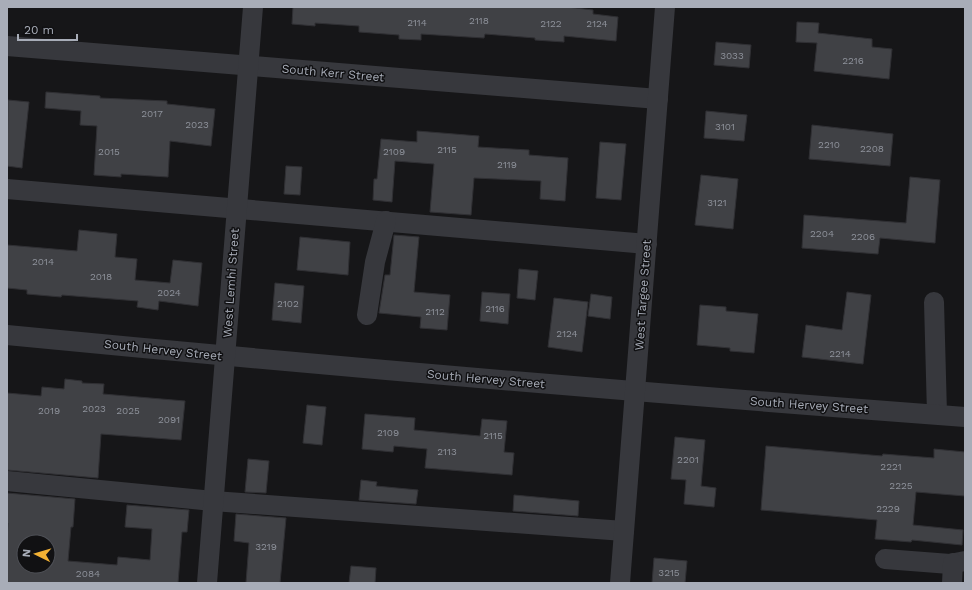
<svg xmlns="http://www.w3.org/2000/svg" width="972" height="590" font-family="'Work Sans',sans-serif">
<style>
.building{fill:#404145;stroke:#303034;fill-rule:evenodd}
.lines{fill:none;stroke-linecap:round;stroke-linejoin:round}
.minor{stroke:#37383d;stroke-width:20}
.labels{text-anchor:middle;stroke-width:3;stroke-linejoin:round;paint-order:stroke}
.number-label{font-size:10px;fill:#8e929b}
.street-label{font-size:12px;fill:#a8adb8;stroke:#111113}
</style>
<rect width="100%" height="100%" fill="#161618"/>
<g class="building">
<path d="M293,7H567L593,10V14L618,17L616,41L564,36V42L535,40V38L485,34L484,38L421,34V40L399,39V35L359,32V26L315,23V26L292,24Z"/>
<path d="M797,22L819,23L818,33L872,39V47L892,49L889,79L814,71L817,43L796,42Z"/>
<path d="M716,42L751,45L749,68L714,65Z"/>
<path d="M46,92L100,96V98L167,101V104L215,109L211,146L170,141L168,177L121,174V177L94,175L97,126L80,125L81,111L45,108Z"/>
<path d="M8,100L29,102L22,168L7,166Z"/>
<path d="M706,111L747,115L744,141L704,138Z"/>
<path d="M812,125L893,134L890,166L809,159Z"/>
<path d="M417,131L479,136L478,147L529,150V155L568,158L565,201L540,199L541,181L474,178L471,215L430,212L434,164L395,161L392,202L373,200L374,179H377L381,139L417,142Z"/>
<path d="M600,142L626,144L621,200L596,198Z"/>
<path d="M286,166L302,167L300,195L284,194Z"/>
<path d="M701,175L738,179L733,229L695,225Z"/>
<path d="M910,177L940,180L935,243L880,238L878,254L802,248L804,215L906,223Z"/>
<path d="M79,230L117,234L115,257L137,259L135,280L170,283L173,260L202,263L198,306L159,301L158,310L137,307L138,301L62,295L61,297L27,294V290L7,288V245L77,251Z"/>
<path d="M394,235L419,237L414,292L450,295L447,330L420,328L421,317L379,313L385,275H390Z"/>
<path d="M300,237L350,242L348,275L297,270Z"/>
<path d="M519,269L538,271L535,300L517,298Z"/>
<path d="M275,283L304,286L301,323L272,320Z"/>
<path d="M482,292L510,294L508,324L480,321Z"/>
<path d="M847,292L871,295L863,364L802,357L806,325L842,330Z"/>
<path d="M591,294L612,297L610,319L588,316Z"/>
<path d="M554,298L588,302L582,352L548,347Z"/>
<path d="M700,305L726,307V311L758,314L754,353L730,351V348L697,345Z"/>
<path d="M65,379L82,381V383L104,384L103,394L185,401L181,440L101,434L98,478L7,470V393L41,396L42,387L64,389Z"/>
<path d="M307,405L326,407L322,445L303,443Z"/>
<path d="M365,414L415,418L414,430L480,436L482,419L507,421L504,452L514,453L512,475L425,468L427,449L394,446L393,452L362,449Z"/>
<path d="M675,437L705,440L701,486L716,488L714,507L684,504L686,480L671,479Z"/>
<path d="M766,446L882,456L883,454L934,458V449L965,452V496L916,492L913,525L963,530L962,545L912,540L911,542L875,539L877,520L761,510Z"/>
<path d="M248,459L269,461L266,493L245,492Z"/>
<path d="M361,480L377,482L376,486L418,490L416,504L359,500Z"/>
<path d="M7,493L75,499L73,527H71L68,561L117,565L118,557L150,560L152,529L125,527L127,505L189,510L187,532H182L178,583H7V539L8,523L7,522ZM24,542H48V566H24Z"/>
<path d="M514,495L579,501L578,516L513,511Z"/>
<path d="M236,514L286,518L280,583H246L249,543L234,541Z"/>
<path d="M654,558L687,561L685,583H652Z"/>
<path d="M351,566L376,568L375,583H349Z"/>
</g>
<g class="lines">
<g class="minor">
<path d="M7,46L658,99"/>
<path d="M7,189L647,244"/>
<path d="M934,302L937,414"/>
<path d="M367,315L375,262L386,221"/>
<path d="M7,335C326,366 645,393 965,417"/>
<path d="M7,481L213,501L624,531"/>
<path d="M885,559L950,564L965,561"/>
<path d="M207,583L253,7"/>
<path d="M620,583L665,7"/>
<path d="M952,583L953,563"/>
</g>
</g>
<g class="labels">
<g class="number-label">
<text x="479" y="24">2118</text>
<text x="417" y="26">2114</text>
<text x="551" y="27">2122</text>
<text x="597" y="27">2124</text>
<text x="732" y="59">3033</text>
<text x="853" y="64">2216</text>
<text x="152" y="117">2017</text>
<text x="197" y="128">2023</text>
<text x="725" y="130">3101</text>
<text x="829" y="148">2210</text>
<text x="872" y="152">2208</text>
<text x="447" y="153">2115</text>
<text x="109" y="155">2015</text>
<text x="394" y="155">2109</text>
<text x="507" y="168">2119</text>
<text x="717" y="206">3121</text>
<text x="822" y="237">2204</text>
<text x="863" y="240">2206</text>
<text x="43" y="265">2014</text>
<text x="101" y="280">2018</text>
<text x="169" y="296">2024</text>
<text x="288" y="307">2102</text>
<text x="495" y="312">2116</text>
<text x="435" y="315">2112</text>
<text x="567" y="337">2124</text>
<text x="840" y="357">2214</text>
<text x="94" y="412">2023</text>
<text x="49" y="414">2019</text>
<text x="128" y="414">2025</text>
<text x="169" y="423">2091</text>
<text x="388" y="436">2109</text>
<text x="493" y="439">2115</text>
<text x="447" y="455">2113</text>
<text x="688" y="463">2201</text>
<text x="891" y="470">2221</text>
<text x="901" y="489">2225</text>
<text x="888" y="512">2229</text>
<text x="266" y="550">3219</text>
<text x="669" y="576">3215</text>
<text x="88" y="577">2084</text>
</g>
<g class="street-label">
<text transform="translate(333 73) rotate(5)" y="4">South Kerr Street</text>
<text transform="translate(231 283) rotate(-86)" y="4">West Lemhi Street</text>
<text transform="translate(643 295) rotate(-86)" y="4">West Targee Street</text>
<text transform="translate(163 350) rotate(6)" y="4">South Hervey Street</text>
<text transform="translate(486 379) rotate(5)" y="4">South Hervey Street</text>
<text transform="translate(809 405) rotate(4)" y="4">South Hervey Street</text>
</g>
</g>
<rect width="972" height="590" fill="none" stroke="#a8adb8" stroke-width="16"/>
<g transform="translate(36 554) rotate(275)"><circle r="19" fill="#111113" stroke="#4d4f55"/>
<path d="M0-3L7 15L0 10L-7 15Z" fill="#f2b134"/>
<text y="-6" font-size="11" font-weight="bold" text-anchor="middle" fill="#a8adb8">N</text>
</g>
<path d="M18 34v6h59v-6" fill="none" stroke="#a8adb8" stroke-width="2"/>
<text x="24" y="34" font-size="12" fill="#a8adb8" stroke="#111113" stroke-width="3" paint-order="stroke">20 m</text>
</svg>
